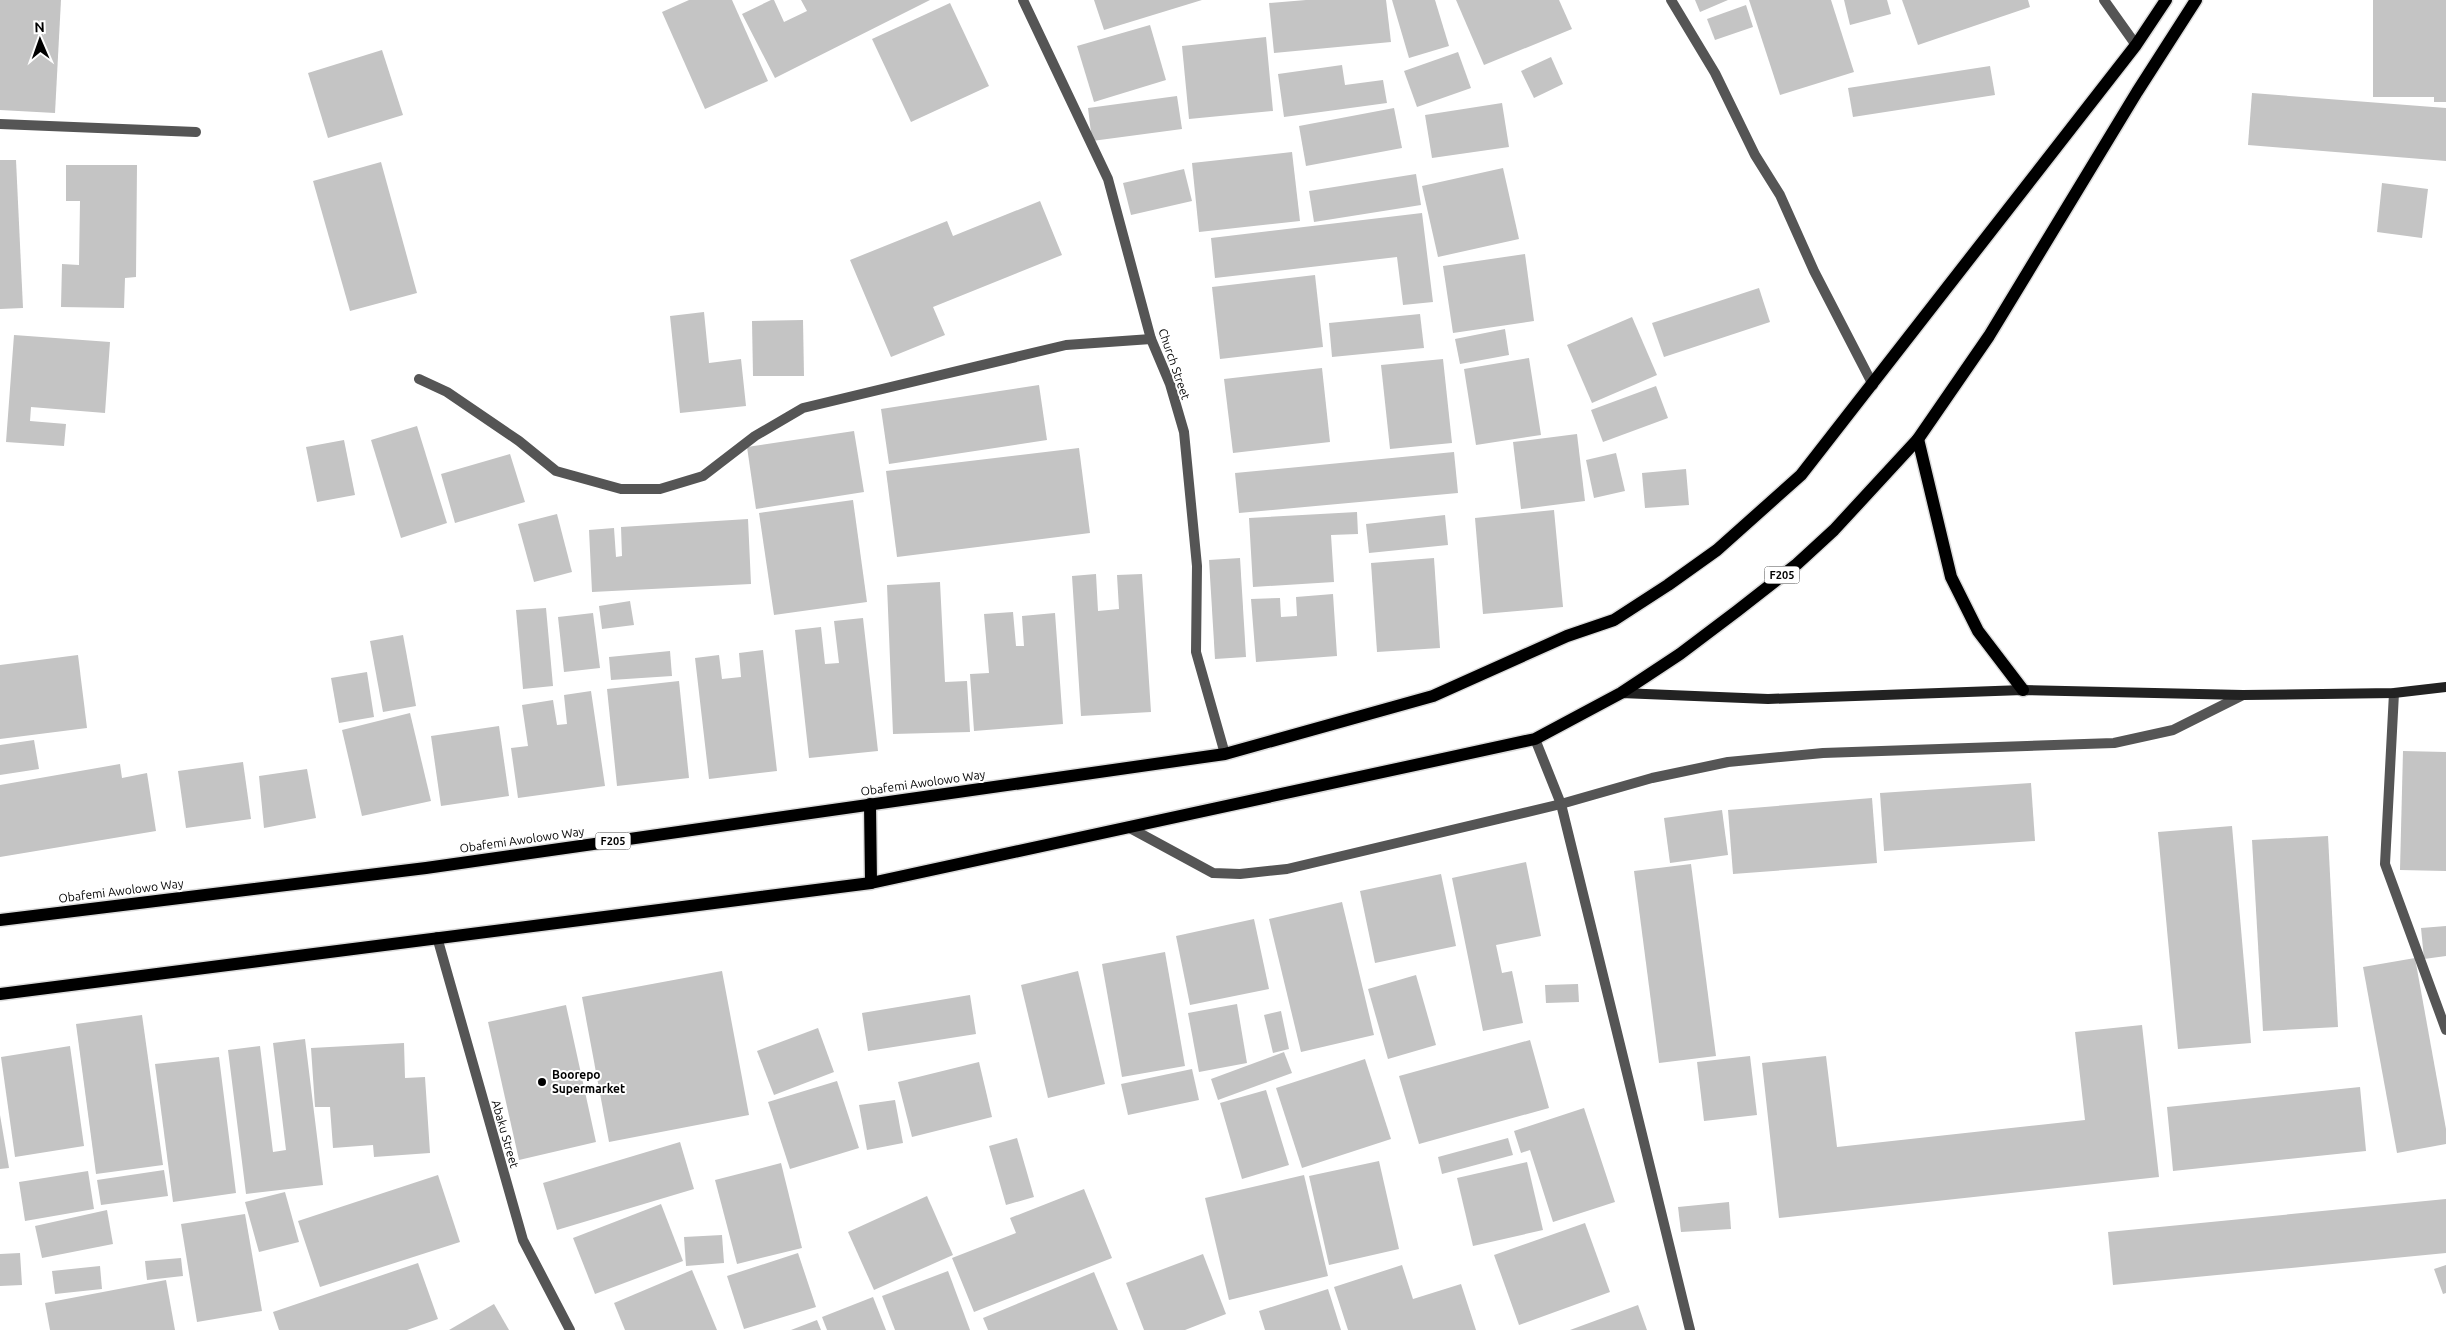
<svg xmlns="http://www.w3.org/2000/svg" width="2446" height="1330" font-family="Ubuntu,sans-serif">
<style>
.building{fill:#c4c4c4}
.lines{fill:none;stroke-linecap:round;stroke-linejoin:round}
.primary-casing{stroke:#dbdbdb;stroke-width:15}
.street{stroke:#555;stroke-width:10}
.secondary{stroke:#222;stroke-width:10}
.primary{stroke:#000;stroke-width:12}
.poi-dot{fill:#000;stroke:#fff;stroke-width:2}
.labels{text-anchor:middle;stroke-width:4;stroke-linejoin:round;paint-order:stroke}
.shield{fill:#fff;stroke:#4c4c4c;stroke-width:1}
.shield-label{font-size:11px;font-weight:bold;fill:#000}
.street-label{font-size:12px;fill:#000;stroke:#fff}
.poi-label{font-size:12px;font-weight:bold;fill:#000;stroke:#fff;text-anchor:start}
</style>
<rect width="100%" height="100%" fill="#fff"/>
<g class="building">
<path d="M0,0H61L55,113L0,110Z"/>
<path d="M689,0H732L768,81L705,109L662,12Z"/>
<path d="M771,0H774L784,22L807,11L801,0H930L775,78L742,14Z"/>
<path d="M1094,0H1202L1104,30Z"/>
<path d="M1306,0H1386L1391,42L1274,53L1269,3Z"/>
<path d="M1392,0H1435L1449,46L1409,58Z"/>
<path d="M1456,0H1559L1572,29L1484,65Z"/>
<path d="M1695,0H1728L1700,12Z"/>
<path d="M1749,0H1831L1854,72L1780,95Z"/>
<path d="M1844,0H1887L1891,14L1850,25Z"/>
<path d="M1902,0H2028L2030,7L1918,45Z"/>
<path d="M2373,0H2446V102H2434V97H2373Z"/>
<path d="M950,3L989,86L911,122L872,39Z"/>
<path d="M1746,5L1753,27L1715,40L1707,19Z"/>
<path d="M1150,25L1166,80L1094,102L1077,46Z"/>
<path d="M1266,37L1273,111L1189,119L1182,46Z"/>
<path d="M382,50L403,115L328,138L308,73Z"/>
<path d="M1458,52L1471,88L1417,107L1404,71Z"/>
<path d="M1551,57L1563,84L1534,98L1521,71Z"/>
<path d="M1342,65L1345,85L1383,80L1387,103L1284,117L1278,74Z"/>
<path d="M1990,66L1995,95L1853,117L1848,88Z"/>
<path d="M2252,93L2446,108V161L2248,145Z"/>
<path d="M1177,96L1182,129L1092,141L1088,108Z"/>
<path d="M1502,103L1509,147L1432,158L1425,115Z"/>
<path d="M1394,108L1402,148L1306,166L1299,126Z"/>
<path d="M1292,152L1300,221L1199,232L1192,163Z"/>
<path d="M0,160H16L23,308L0,309Z"/>
<path d="M381,162L417,293L350,311L313,181Z"/>
<path d="M66,165H137L136,277L125,278L124,308L61,307L62,264L79,265L80,201H66Z"/>
<path d="M1503,168L1519,239L1438,257L1422,186Z"/>
<path d="M1184,169L1192,201L1131,215L1123,183Z"/>
<path d="M1416,174L1421,205L1314,222L1309,191Z"/>
<path d="M2382,183L2428,189L2422,238L2377,232Z"/>
<path d="M1040,201L1062,255L933,307L945,335L891,357L850,260L947,221L953,236Z"/>
<path d="M1422,213L1433,302L1403,305L1397,257L1215,278L1211,238Z"/>
<path d="M1525,254L1534,321L1453,333L1443,266Z"/>
<path d="M1315,275L1323,347L1220,359L1212,287Z"/>
<path d="M1759,288L1770,322L1664,357L1652,323Z"/>
<path d="M704,312L709,363L741,359L746,406L680,413L670,316Z"/>
<path d="M1420,314L1424,348L1332,357L1329,323Z"/>
<path d="M1632,317L1657,375L1592,403L1567,345Z"/>
<path d="M803,320L804,376H753L752,321Z"/>
<path d="M1505,329L1509,355L1460,364L1455,339Z"/>
<path d="M14,335L110,342L105,413L31,407L30,421L66,424L64,446L6,442Z"/>
<path d="M1529,358L1541,435L1476,445L1464,369Z"/>
<path d="M1443,359L1452,443L1390,449L1381,365Z"/>
<path d="M1322,368L1330,442L1233,453L1224,379Z"/>
<path d="M1039,385L1047,440L889,464L881,409Z"/>
<path d="M1656,386L1668,418L1603,442L1591,410Z"/>
<path d="M417,426L447,523L401,538L371,440Z"/>
<path d="M854,431L864,492L756,509L747,447Z"/>
<path d="M1577,434L1585,501L1521,509L1513,442Z"/>
<path d="M344,440L355,495L317,502L306,447Z"/>
<path d="M1079,448L1090,533L897,557L886,471Z"/>
<path d="M1454,452L1458,493L1239,513L1235,473Z"/>
<path d="M1616,453L1625,491L1594,498L1586,460Z"/>
<path d="M510,454L525,502L455,523L441,474Z"/>
<path d="M1686,469L1689,505L1645,508L1642,473Z"/>
<path d="M853,500L867,602L774,615L759,513Z"/>
<path d="M1554,510L1563,607L1483,614L1475,518Z"/>
<path d="M1357,512L1358,534L1331,535L1334,582L1253,587L1249,518Z"/>
<path d="M557,514L572,572L534,582L518,524Z"/>
<path d="M1445,515L1448,545L1369,553L1366,524Z"/>
<path d="M748,519L751,584L592,592L589,530L614,528L616,557L622,556L621,527Z"/>
<path d="M1240,558L1246,657L1215,659L1209,560Z"/>
<path d="M1434,558L1440,648L1377,652L1371,563Z"/>
<path d="M1096,574L1098,611L1119,609L1117,575L1142,574L1151,712L1081,716L1072,576Z"/>
<path d="M940,582L945,682L967,681L970,732L893,734L887,585Z"/>
<path d="M1333,594L1337,656L1256,662L1251,599L1280,598L1281,617L1297,616L1296,597Z"/>
<path d="M630,601L634,625L602,629L599,606Z"/>
<path d="M546,608L553,686L523,689L516,610Z"/>
<path d="M1013,612L1016,646H1024L1022,616L1055,613L1063,724L974,731L970,674L989,673L984,614Z"/>
<path d="M593,613L600,668L564,672L558,617Z"/>
<path d="M863,618L878,751L809,758L795,630L821,627L825,664L839,663L834,621Z"/>
<path d="M403,635L416,706L383,712L370,641Z"/>
<path d="M763,650L777,771L709,779L695,658L719,655L722,679L741,677L739,653Z"/>
<path d="M670,651L672,676L611,680L609,657Z"/>
<path d="M78,655L87,728L0,739V665Z"/>
<path d="M367,672L374,717L339,723L331,678Z"/>
<path d="M679,681L689,778L617,786L607,689Z"/>
<path d="M591,691L605,786L518,798L511,748L528,746L522,705L553,700L557,725L567,724L564,695Z"/>
<path d="M410,713L431,801L362,816L342,730Z"/>
<path d="M499,726L509,796L441,806L431,736Z"/>
<path d="M34,740L39,769L0,775V745Z"/>
<path d="M2403,751L2446,752V871L2400,870Z"/>
<path d="M243,762L251,819L186,828L178,771Z"/>
<path d="M120,764L122,778L147,773L156,831L0,857V785Z"/>
<path d="M307,769L316,818L264,828L259,776Z"/>
<path d="M2031,783L2035,841L1884,851L1880,793Z"/>
<path d="M1872,798L1877,863L1733,874L1728,810Z"/>
<path d="M1722,810L1728,855L1670,863L1664,818Z"/>
<path d="M2232,826L2251,1043L2178,1049L2158,832Z"/>
<path d="M2328,836L2338,1027L2263,1031L2252,840Z"/>
<path d="M1526,862L1541,936L1496,945L1502,973L1512,971L1523,1023L1483,1031L1452,878Z"/>
<path d="M1691,864L1716,1056L1659,1063L1634,871Z"/>
<path d="M1441,874L1456,946L1375,963L1360,891Z"/>
<path d="M1342,902L1374,1035L1301,1052L1269,919Z"/>
<path d="M1254,919L1269,989L1190,1005L1176,936Z"/>
<path d="M2446,926V956L2424,959L2421,928Z"/>
<path d="M1165,952L1185,1066L1122,1077L1102,964Z"/>
<path d="M2415,958L2446,1129V1144L2397,1153L2363,967Z"/>
<path d="M722,971L749,1115L609,1142L582,997Z"/>
<path d="M1078,971L1105,1084L1048,1098L1021,985Z"/>
<path d="M1416,975L1436,1045L1388,1059L1368,989Z"/>
<path d="M1578,984L1579,1002L1546,1003L1545,985Z"/>
<path d="M970,995L976,1034L868,1051L862,1013Z"/>
<path d="M1237,1004L1247,1063L1199,1072L1188,1013Z"/>
<path d="M566,1005L596,1142L519,1160L488,1022Z"/>
<path d="M1281,1011L1289,1049L1273,1053L1264,1015Z"/>
<path d="M142,1015L163,1165L96,1174L76,1024Z"/>
<path d="M2142,1025L2159,1177L1779,1218L1762,1063L1826,1056L1837,1147L2085,1120L2075,1032Z"/>
<path d="M818,1028L834,1072L774,1095L757,1051Z"/>
<path d="M305,1039L323,1185L246,1194L228,1050L260,1046L273,1152L286,1150L273,1043Z"/>
<path d="M1530,1040L1549,1108L1419,1144L1399,1076Z"/>
<path d="M404,1043L405,1078L425,1077L430,1153L374,1157L373,1145L333,1148L330,1107H315L311,1048Z"/>
<path d="M70,1046L84,1146L15,1157L1,1057Z"/>
<path d="M1284,1052L1292,1073L1218,1100L1211,1079Z"/>
<path d="M1750,1056L1757,1115L1704,1121L1697,1062Z"/>
<path d="M219,1057L236,1193L173,1202L155,1064Z"/>
<path d="M1365,1059L1391,1139L1302,1168L1276,1088Z"/>
<path d="M979,1062L992,1117L912,1137L898,1082Z"/>
<path d="M1192,1069L1199,1100L1128,1115L1121,1084Z"/>
<path d="M837,1081L859,1148L790,1169L768,1102Z"/>
<path d="M2360,1087L2366,1151L2173,1171L2167,1107Z"/>
<path d="M1266,1090L1289,1165L1242,1179L1220,1103Z"/>
<path d="M895,1100L903,1143L867,1150L859,1105Z"/>
<path d="M1584,1108L1615,1202L1553,1222L1530,1150L1521,1153L1514,1131Z"/>
<path d="M0,1115L9,1168L0,1169Z"/>
<path d="M1017,1138L1034,1197L1006,1205L989,1146Z"/>
<path d="M1508,1138L1513,1155L1442,1174L1438,1157Z"/>
<path d="M680,1142L694,1189L557,1230L543,1183Z"/>
<path d="M1379,1161L1399,1249L1329,1265L1309,1176Z"/>
<path d="M1527,1162L1543,1230L1473,1246L1457,1178Z"/>
<path d="M781,1163L802,1248L737,1264L715,1180Z"/>
<path d="M164,1170L168,1196L101,1205L97,1180Z"/>
<path d="M88,1171L94,1209L25,1221L19,1182Z"/>
<path d="M438,1175L460,1242L320,1287L298,1221Z"/>
<path d="M1304,1175L1328,1276L1229,1300L1205,1198Z"/>
<path d="M1084,1189L1112,1258L974,1312L952,1258L1016,1233L1010,1218Z"/>
<path d="M285,1192L299,1242L259,1252L245,1202Z"/>
<path d="M927,1196L953,1255L874,1290L848,1232Z"/>
<path d="M2446,1199V1253L2113,1285L2108,1232Z"/>
<path d="M1729,1202L1731,1229L1681,1232L1678,1207Z"/>
<path d="M661,1204L683,1261L595,1294L573,1238Z"/>
<path d="M107,1210L113,1244L42,1258L35,1226Z"/>
<path d="M245,1214L262,1311L197,1322L181,1224Z"/>
<path d="M1585,1223L1610,1292L1519,1325L1494,1255Z"/>
<path d="M722,1235L724,1263L686,1266L684,1237Z"/>
<path d="M20,1253L22,1285L0,1286V1254Z"/>
<path d="M798,1253L816,1307L744,1329L727,1276Z"/>
<path d="M1203,1254L1226,1314L1185,1330H1144L1126,1283Z"/>
<path d="M181,1258L183,1276L147,1280L145,1261Z"/>
<path d="M418,1263L438,1319L407,1330H279L273,1312Z"/>
<path d="M1402,1265L1413,1299L1461,1284L1476,1330H1348L1334,1287Z"/>
<path d="M2446,1265V1293L2443,1294L2434,1269Z"/>
<path d="M100,1266L102,1289L55,1294L52,1271Z"/>
<path d="M692,1270L717,1330H625L614,1303Z"/>
<path d="M948,1271L970,1330H895L882,1296Z"/>
<path d="M1094,1272L1118,1330H988L983,1318Z"/>
<path d="M166,1280L175,1330H50L45,1303Z"/>
<path d="M1328,1289L1341,1330H1265L1259,1311Z"/>
<path d="M873,1297L886,1330H827L822,1317Z"/>
<path d="M494,1304L509,1330H449Z"/>
<path d="M1638,1305L1647,1330H1570Z"/>
<path d="M817,1320L821,1330H791Z"/>
</g>
<g class="lines">
<g class="primary-casing">
<g id="primary">
<path d="M1918,439L1951,577L1978,631L2023,690"/>
<path d="M870,804L871,883"/>
<path d="M0,920L426,868L1225,754L1433,696L1567,636L1614,620L1668,585L1717,550L1801,475L2136,45L2166,0"/>
<path d="M0,994L871,883L1535,739L1621,693L1680,654L1737,611L1797,564L1834,530L1918,439L1989,336L2137,92L2196,0"/>
</g>
</g>
<g class="street">
<path d="M1023,0L1108,179L1151,339L1170,384L1184,432L1197,566L1196,652L1225,754"/>
<path d="M1671,0L1715,73L1755,155L1780,195L1814,271L1873,385"/>
<path d="M2104,0L2136,45"/>
<path d="M0,124L196,132"/>
<path d="M419,379L447,392L519,441L556,471L621,489H660L703,476L755,436L803,408L1066,345L1151,339"/>
<path d="M2394,693L2385,864L2446,1030"/>
<path d="M1535,739L1561,804L1690,1330"/>
<path d="M1130,828L1213,873L1240,874L1287,869L1561,804L1652,778L1728,762L1823,753L2114,743L2173,730L2243,695"/>
<path d="M437,937L523,1240L570,1330"/>
</g>
<path class="secondary" d="M1621,693L1768,699L2023,690L2243,695L2394,693L2446,687"/>
<use href="#primary" class="primary"/>
</g>
<circle class="poi-dot" cx="542" cy="1082" r="5"/>
<g class="labels">
<g class="shield">
<rect x="1764.5" y="566.5" width="35" height="17" rx="4"/>
<rect x="595.5" y="832.5" width="35" height="17" rx="4"/>
</g>
<g class="shield-label">
<text x="1782" y="579">F205</text>
<text x="613" y="845">F205</text>
</g>
<g class="street-label">
<text transform="translate(1174 364) rotate(71)" y="4">Church Street</text>
<text transform="translate(923 783) rotate(-8)" y="4">Obafemi Awolowo Way</text>
<text transform="translate(522 840) rotate(-8)" y="4">Obafemi Awolowo Way</text>
<text transform="translate(121 891) rotate(-7)" y="4">Obafemi Awolowo Way</text>
<text transform="translate(505 1134) rotate(74)" y="4">Abaku Street</text>
</g>
<g class="poi-label">
<text x="552" y="1079">Boorepo<tspan x="552" dy="14">Supermarket</tspan></text>
</g>
</g>
<g transform="translate(40 40) rotate(358)" stroke="#ffffff" stroke-width="4" paint-order="stroke">
<path d="M0-4L9 19L0 12L-9 19Z" fill="#000000"/>
<text y="-8" font-size="14" font-weight="bold" text-anchor="middle" fill="#000000">N</text>
</g>
</svg>
